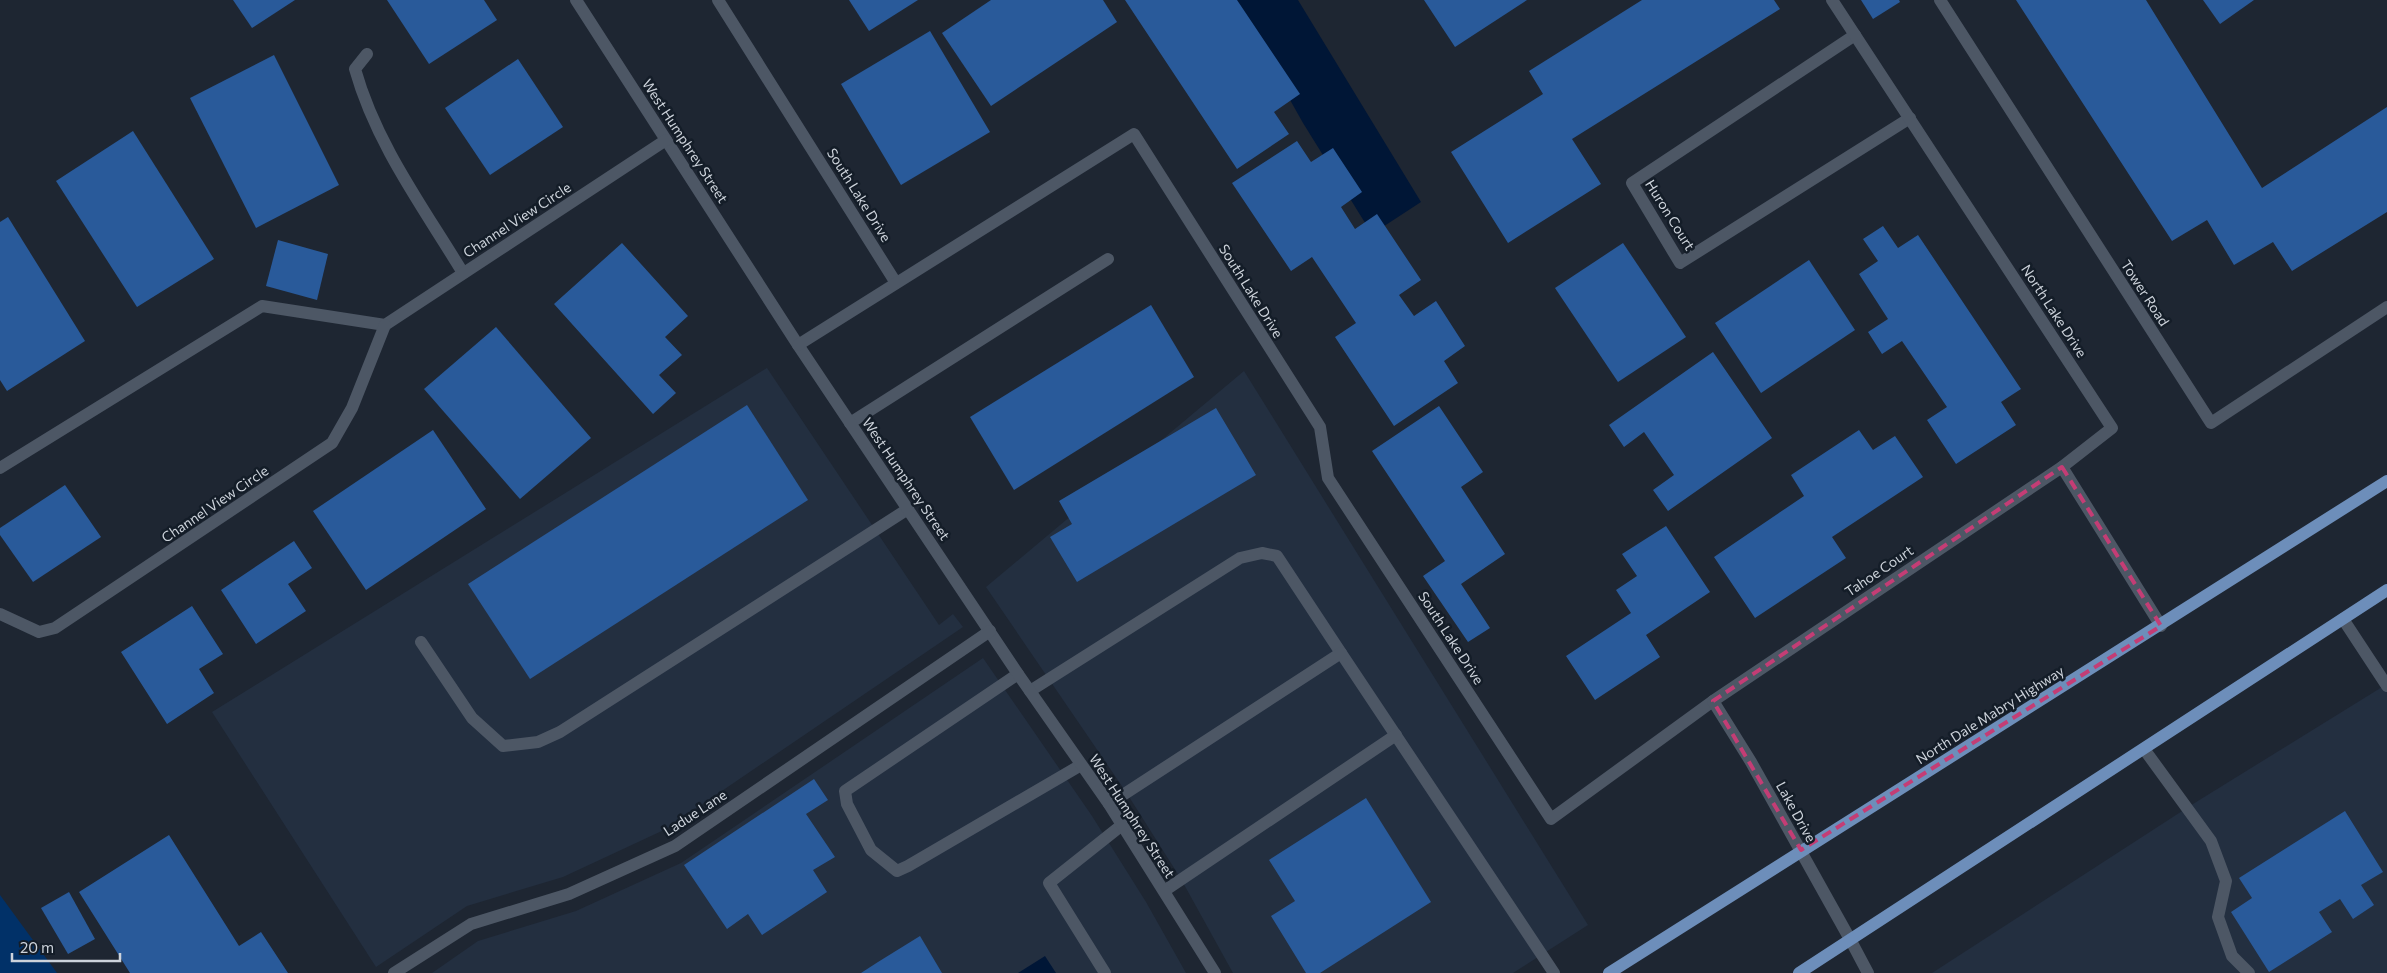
<svg xmlns="http://www.w3.org/2000/svg" width="2387" height="973" font-family="Commissioner,sans-serif">
<style>
.built{fill:#232f40}
.green{fill:#013168}
.water{fill:#001636}
.building{fill:#295a9a}
.lines{fill:none;stroke-linecap:round;stroke-linejoin:round}
.lane{stroke:#4d5765;stroke-width:12}
.street{stroke:#4d5765;stroke-width:12}
.primary{stroke:#6d8eba;stroke-width:12}
.marked{fill:none;stroke:#c43d75;stroke-width:4;stroke-dasharray:10 6;stroke-linejoin:round}
.labels{text-anchor:middle;stroke-width:5;stroke-linejoin:round;paint-order:stroke}
.street-label{font-size:14px;fill:#cdd3db;stroke:#141d28}
</style>
<rect width="100%" height="100%" fill="#1e2632"/>
<g class="built">
<path d="M767,368L939,625L953,614L963,627L666,829L563,877L467,906L376,967L212,712Z"/>
<path d="M1244,371L1588,925L1513,973H1233L1181,879L1126,792L986,587Z"/>
<path d="M983,658L1092,816L1146,902L1186,973H432L478,941L576,911L681,863Z"/>
<path d="M2387,684V973H1932L2193,804Z"/>
</g>
<path class="green" d="M0,895L57,973H0Z"/>
<g class="water">
<path d="M1234,0H1298L1421,202L1372,234L1303,123Z"/>
<path d="M1045,956L1056,973H1018Z"/>
</g>
<g class="building">
<path d="M233,0H295L252,28Z"/>
<path d="M387,0H484L497,20L429,64Z"/>
<path d="M849,0H918L869,31Z"/>
<path d="M991,0H1103L1117,22L991,106L942,33Z"/>
<path d="M1125,0H1237L1300,94L1274,112L1289,134L1237,169Z"/>
<path d="M1424,0H1527L1455,47Z"/>
<path d="M1642,0H1774L1780,9L1572,139L1601,184L1508,243L1451,152L1543,94L1529,71Z"/>
<path d="M1861,0H1899L1900,2L1873,19Z"/>
<path d="M2016,0H2146L2262,188L2387,107V212L2292,271L2273,242L2234,265L2207,220L2172,241Z"/>
<path d="M2203,0H2254L2220,24Z"/>
<path d="M930,31L990,132L901,185L841,84Z"/>
<path d="M274,55L339,185L256,228L190,98Z"/>
<path d="M518,59L563,127L490,175L445,108Z"/>
<path d="M133,131L214,259L137,307L56,181Z"/>
<path d="M1297,141L1311,162L1333,148L1362,192L1341,207L1355,229L1377,214L1421,280L1399,295L1414,316L1436,301L1465,346L1444,361L1458,383L1394,426L1335,337L1356,323L1312,257L1291,271L1232,183Z"/>
<path d="M8,217L85,341L7,391L0,380V222Z"/>
<path d="M1883,226L1898,248L1918,235L2021,389L2001,402L2016,425L1956,464L1927,420L1947,407L1902,341L1882,354L1868,332L1888,319L1859,274L1878,261L1863,239Z"/>
<path d="M278,240L328,254L317,300L266,286Z"/>
<path d="M622,243L688,316L665,337L682,355L659,375L676,393L653,414L554,304Z"/>
<path d="M1623,243L1686,337L1618,382L1555,288Z"/>
<path d="M1809,260L1855,330L1761,393L1715,323Z"/>
<path d="M1151,305L1194,377L1014,490L970,417Z"/>
<path d="M496,327L591,438L520,499L424,389Z"/>
<path d="M1713,352L1772,438L1668,511L1653,490L1674,475L1644,432L1624,447L1609,425Z"/>
<path d="M747,405L808,500L530,679L468,584Z"/>
<path d="M1439,406L1483,472L1461,487L1505,554L1461,584L1490,628L1468,642L1423,576L1445,561L1372,451Z"/>
<path d="M1216,408L1256,475L1077,582L1050,537L1072,524L1059,501Z"/>
<path d="M433,430L486,509L366,590L313,511Z"/>
<path d="M1859,430L1873,450L1895,436L1923,477L1832,537L1846,558L1755,618L1714,557L1804,496L1791,475Z"/>
<path d="M65,485L101,537L33,582L0,535V528Z"/>
<path d="M1666,526L1710,592L1646,635L1660,657L1595,700L1566,656L1631,613L1616,590L1637,576L1622,554Z"/>
<path d="M294,541L312,568L288,584L306,611L256,644L221,590Z"/>
<path d="M192,606L223,654L199,669L214,693L167,724L121,652Z"/>
<path d="M814,779L828,800L806,814L835,857L813,870L827,892L762,935L748,914L727,929L684,865Z"/>
<path d="M1366,798L1431,902L1320,973H1306L1271,916L1295,901L1269,860Z"/>
<path d="M2345,811L2383,872L2361,885L2374,905L2353,919L2340,899L2319,912L2332,932L2269,972L2231,912L2252,898L2239,878Z"/>
<path d="M169,835L239,946L261,932L288,973H130L79,892Z"/>
<path d="M69,892L95,939L68,954L41,908Z"/>
<path d="M920,936L942,973H861L878,962Z"/>
</g>
<g class="lines">
<g class="lane">
<path d="M367,54L355,69C376,144 423,207 463,273"/>
<path d="M850,423L1108,259"/>
<path d="M2343,619L2387,686"/>
<path d="M421,642L472,718L503,746L538,742L560,732L908,509"/>
<path d="M1018,674L845,791L847,804L871,850L897,871L908,866L1081,765"/>
<path d="M1030,691L1240,558L1262,553L1277,556L1341,653"/>
<path d="M2144,749L2211,841L2226,881L2218,917L2232,956L2249,973"/>
<path d="M1109,804L1341,653L1554,973"/>
<path d="M1164,891L1396,735"/>
<path d="M1851,941L1868,973"/>
<path d="M1105,973L1049,883L1122,825"/>
</g>
<g class="street">
<path d="M576,0L798,345L1018,674L1109,804L1215,973"/>
<path d="M718,0L896,283"/>
<path d="M1940,0L2211,423L2387,307"/>
<path d="M1855,35L1632,183L1680,263L1910,118"/>
<path d="M798,345L1134,134L1320,427L1328,478L1551,819L1713,701L2062,467L2112,428L1832,0"/>
<path d="M2062,467L2161,626"/>
<path d="M0,468L262,306L385,325L666,140"/>
<path d="M0,614L39,632L55,628L332,443L352,408L385,325"/>
<path d="M1713,701L1751,762L1851,941"/>
<path d="M394,973L471,924L569,894L675,846L990,631"/>
</g>
<g class="primary">
<path d="M1609,973L2387,481"/>
<path d="M1799,973L2387,590"/>
</g>
</g>
<path class="marked" d="M2062,467L2161,626L1801,850L1713,701Z"/>
<g class="labels">
<g class="street-label">
<text transform="translate(685 141) rotate(57)" y="5">West Humphrey Street</text>
<text transform="translate(859 195) rotate(58)" y="5">South Lake Drive</text>
<text transform="translate(1670 215) rotate(58)" y="5">Huron Court</text>
<text transform="translate(517 220) rotate(-33)" y="5">Channel View Circle</text>
<text transform="translate(1251 291) rotate(58)" y="5">South Lake Drive</text>
<text transform="translate(2145 293) rotate(57)" y="5">Tower Road</text>
<text transform="translate(2054 311) rotate(57)" y="5">North Lake Drive</text>
<text transform="translate(906 479) rotate(56)" y="5">West Humphrey Street</text>
<text transform="translate(215 504) rotate(-34)" y="5">Channel View Circle</text>
<text transform="translate(1879 571) rotate(-34)" y="5">Tahoe Court</text>
<text transform="translate(1451 638) rotate(57)" y="5">South Lake Drive</text>
<text transform="translate(1990 715) rotate(-32)" y="5">North Dale Mabry Highway</text>
<text transform="translate(1796 812) rotate(61)" y="5">Lake Drive</text>
<text transform="translate(695 813) rotate(-33)" y="5">Ladue Lane</text>
<text transform="translate(1132 816) rotate(57)" y="5">West Humphrey Street</text>
</g>
</g>
<path d="M12 953v8h108v-8" fill="none" stroke="#cdd3db" stroke-width="2.5"/>
<text x="20" y="953" font-size="15" fill="#cdd3db" stroke="#141d28" stroke-width="4" paint-order="stroke">20 m</text>
</svg>
